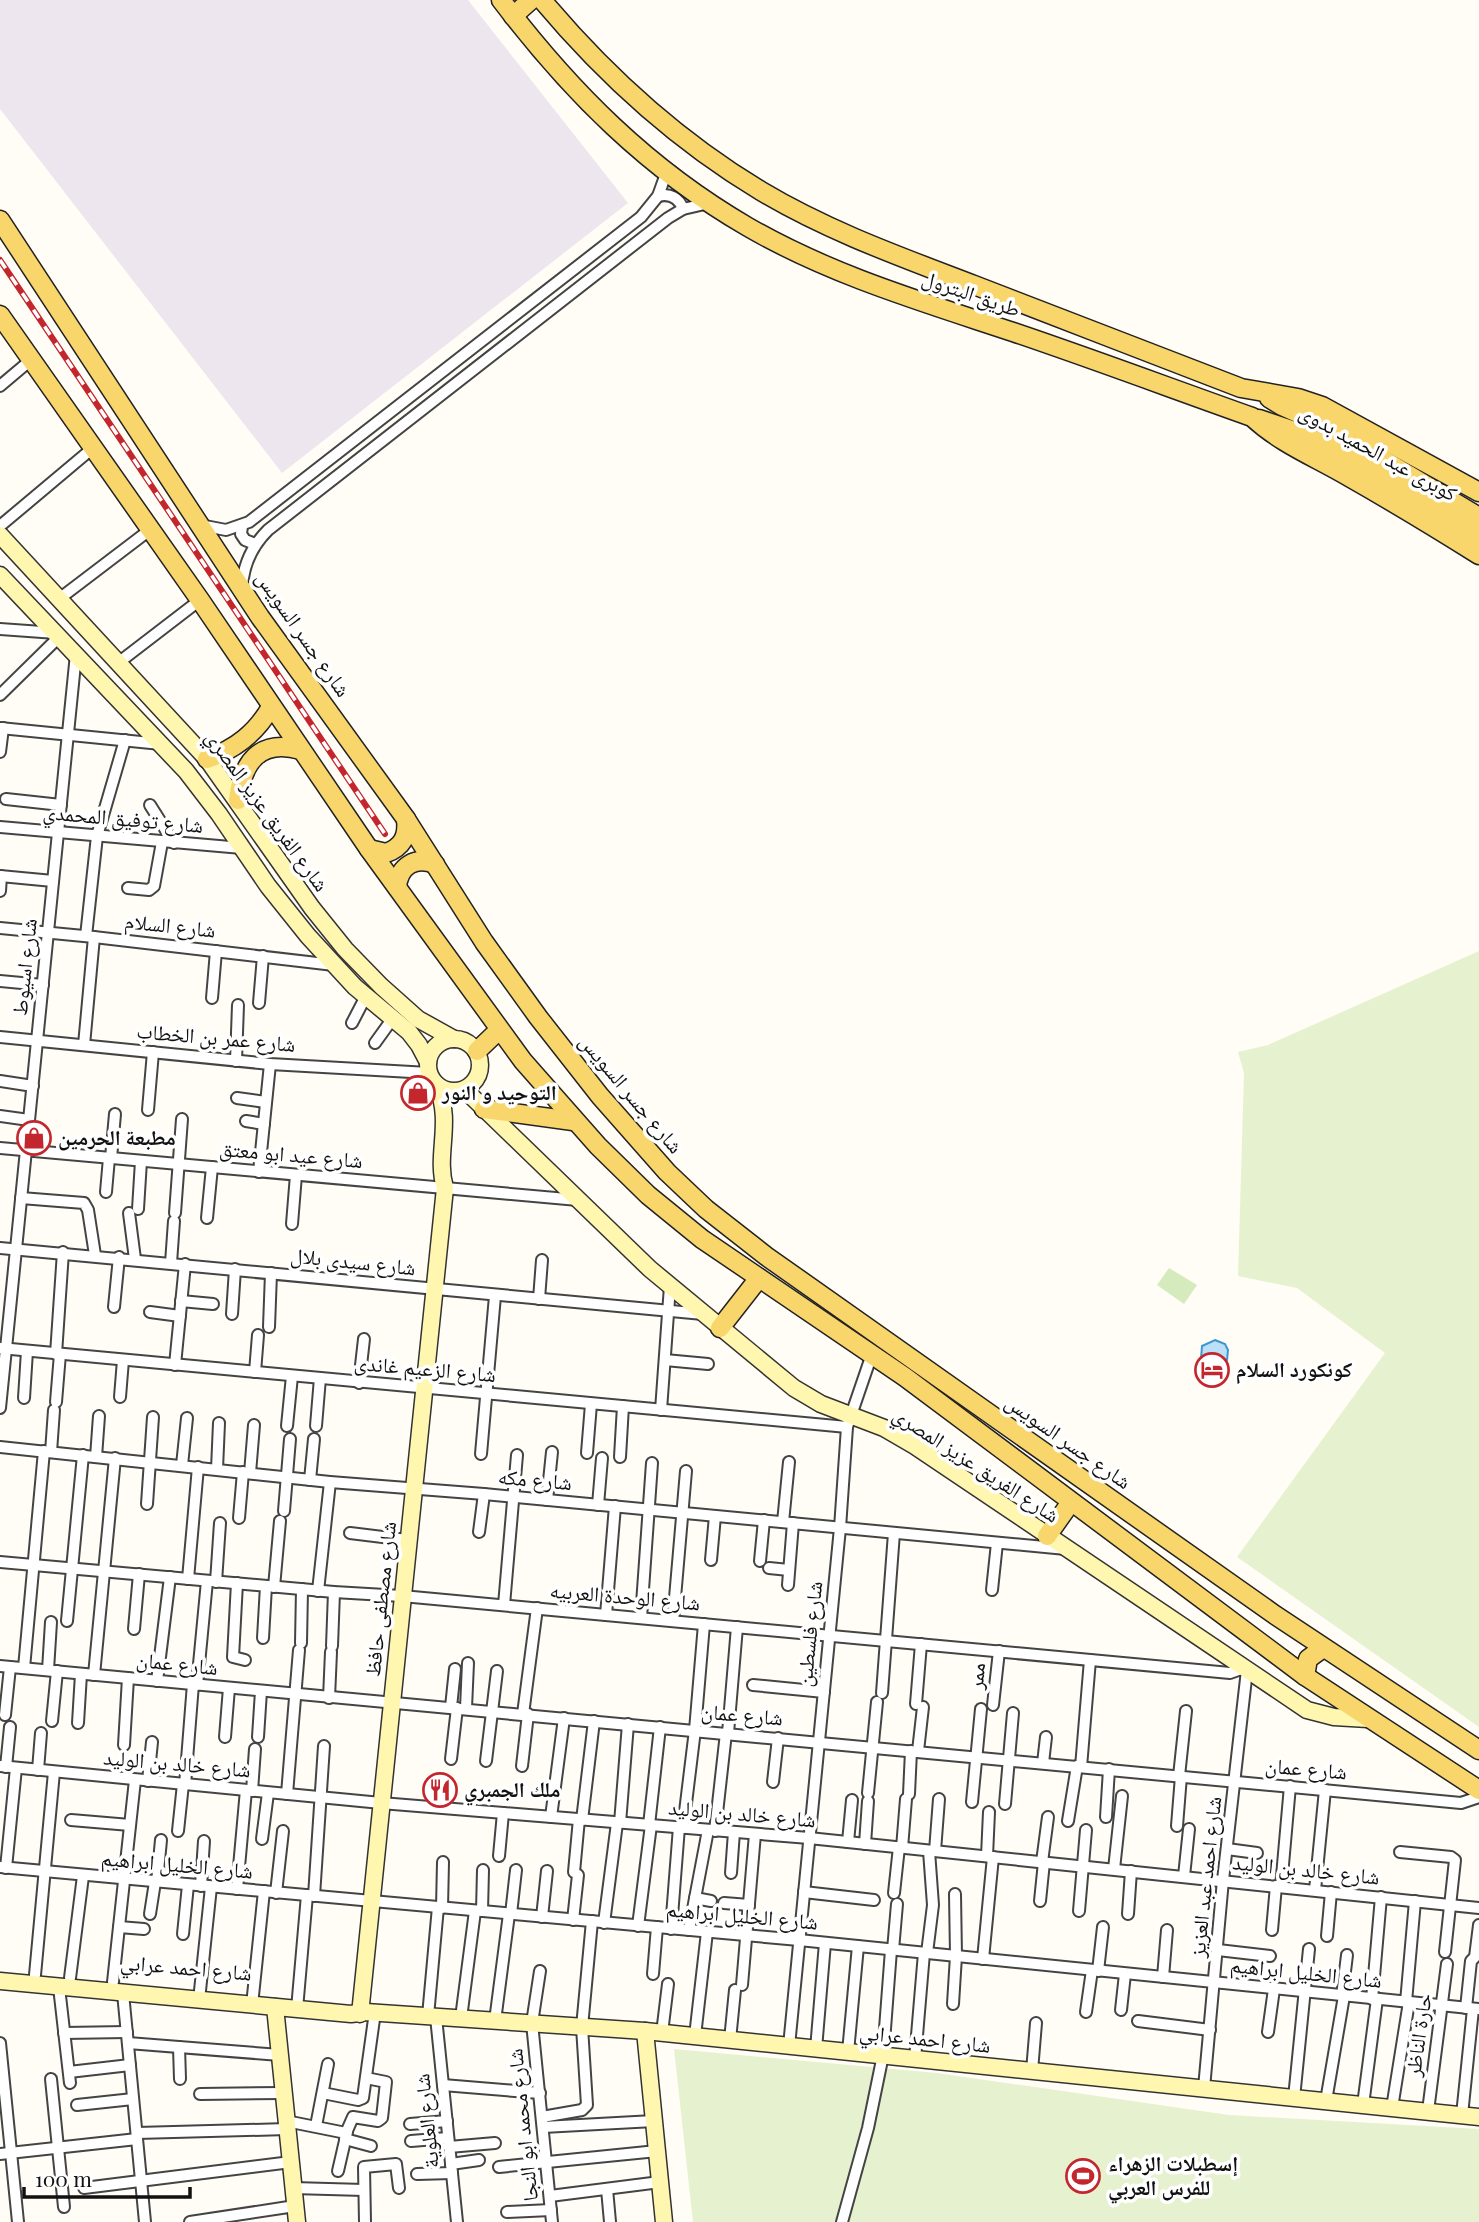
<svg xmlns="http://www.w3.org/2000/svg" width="1479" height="2222" font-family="'Playfair Display','Noto Naskh Arabic',serif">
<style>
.industrial{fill:#eee6ef}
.green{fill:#d5ebbd}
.pitch{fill:#e6f2cf}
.water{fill:#b9e0f7;stroke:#3f96cf;stroke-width:2}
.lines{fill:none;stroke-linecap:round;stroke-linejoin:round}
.street-casing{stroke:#444;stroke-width:14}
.secondary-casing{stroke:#333;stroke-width:19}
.primary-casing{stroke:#222;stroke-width:21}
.street{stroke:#fff;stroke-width:10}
.secondary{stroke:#fff6b0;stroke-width:16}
.primary{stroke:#f9d66b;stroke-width:18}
.rail-casing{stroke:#c4262e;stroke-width:6}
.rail{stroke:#fff;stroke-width:3.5;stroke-dasharray:10;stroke-linecap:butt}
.labels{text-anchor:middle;stroke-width:7;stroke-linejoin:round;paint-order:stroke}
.street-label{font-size:21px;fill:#111;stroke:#fff}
.poi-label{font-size:21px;font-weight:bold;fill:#111;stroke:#fff;text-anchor:start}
</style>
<rect width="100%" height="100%" fill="#fffdf5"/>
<path class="industrial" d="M0,0H468L628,203L282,473L0,109Z"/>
<path class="green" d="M1169,1268L1197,1285L1184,1304L1157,1285Z"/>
<g class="pitch">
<path d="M1479,951V1727L1237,1557L1385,1353L1297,1288L1238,1276L1244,1073L1238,1052L1268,1045Z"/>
<path d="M674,2049L937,2073L1229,2115L1479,2129V2222H693Z"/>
</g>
<path class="water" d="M1215,1340L1225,1344L1228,1350L1227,1360L1220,1368H1213L1209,1361L1201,1359L1202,1346Z"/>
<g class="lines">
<g class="street-casing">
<g id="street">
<path d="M658,196C670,193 679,198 683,209"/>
<path d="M0,386L32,359"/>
<path d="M200,525L226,530L249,522L641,217L658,196L667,171"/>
<path d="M0,526L94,447"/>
<path d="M242,526L241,534L245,540L255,544"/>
<path d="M242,588C243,565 252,546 268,530L668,218L683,209L709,203"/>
<path d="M59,599L151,529"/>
<path d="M0,629L56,633"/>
<path d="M118,663L200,600"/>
<path d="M0,695L59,637"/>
<path d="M0,728L161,744"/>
<path d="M0,752L3,728"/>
<path d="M6,799L61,805"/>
<path d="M150,805L174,843"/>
<path d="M0,827L242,848"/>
<path d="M0,876L53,881"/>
<path d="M128,888L149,890L154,886L162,842"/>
<path d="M0,891L1,876"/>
<path d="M0,928L94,937L334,965"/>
<path d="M86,936L97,836L125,740"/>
<path d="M0,981L43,985"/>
<path d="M212,998L216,951"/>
<path d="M259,1003L263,956"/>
<path d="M352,1023L366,996"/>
<path d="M0,1037L270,1064L429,1073"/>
<path d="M375,1043L393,1018"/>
<path d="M84,1045L94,937"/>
<path d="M236,1061L238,1005"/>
<path d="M0,1081L33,1086"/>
<path d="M237,1098L266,1102"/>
<path d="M148,1110L153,1052"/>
<path d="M0,1116L29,1120"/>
<path d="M246,1121L264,1124"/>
<path d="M0,1148L578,1200"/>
<path d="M111,1158L115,1114"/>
<path d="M259,1172L270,1064"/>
<path d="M106,1192L109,1158"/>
<path d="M21,1198L84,1203L88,1210L95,1255"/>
<path d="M138,1209L141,1161"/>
<path d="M129,1213L135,1259"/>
<path d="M175,1213L182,1119"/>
<path d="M207,1218L212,1167"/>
<path d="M292,1224L296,1175"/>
<path d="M0,1248L703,1314"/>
<path d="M171,1263L174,1221"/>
<path d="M539,1299L542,1260"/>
<path d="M181,1301L213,1304"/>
<path d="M114,1307L119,1257"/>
<path d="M150,1312L180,1316"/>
<path d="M232,1314L235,1269"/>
<path d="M269,1327L271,1273"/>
<path d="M0,1348L847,1427"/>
<path d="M56,1354L63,1252"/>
<path d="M665,1360L708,1364"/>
<path d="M175,1365L185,1264"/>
<path d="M255,1372L258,1335"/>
<path d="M359,1383L364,1339"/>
<path d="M120,1397L123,1360"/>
<path d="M24,1398L27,1351"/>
<path d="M56,1402L60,1354"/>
<path d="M0,1408L76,654"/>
<path d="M661,1410L670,1286"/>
<path d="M287,1426L292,1376"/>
<path d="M316,1426L320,1378"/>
<path d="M0,1447L330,1482L484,1494L1066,1549"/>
<path d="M51,1452L54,1410"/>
<path d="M587,1453L591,1404"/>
<path d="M481,1454L495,1296"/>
<path d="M96,1457L99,1416"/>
<path d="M620,1457L623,1406"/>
<path d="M182,1465L187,1418"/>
<path d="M217,1469L219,1423"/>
<path d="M250,1473L254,1425"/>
<path d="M310,1480L314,1439"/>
<path d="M547,1500L552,1452"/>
<path d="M147,1504L153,1417"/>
<path d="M598,1505L602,1458"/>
<path d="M284,1511L290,1439"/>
<path d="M239,1518L243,1472"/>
<path d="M783,1522L789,1462"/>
<path d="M479,1532L484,1494"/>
<path d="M350,1533L407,1540"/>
<path d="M711,1560L715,1516"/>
<path d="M760,1561L764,1520"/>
<path d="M0,1562L334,1592L402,1596L1230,1673L1244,1668"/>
<path d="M769,1568L789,1570"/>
<path d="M188,1579L198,1467"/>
<path d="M216,1582L220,1523"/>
<path d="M237,1583L233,1657L245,1660"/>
<path d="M788,1585L793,1523"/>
<path d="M274,1587L280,1521"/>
<path d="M992,1590L997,1543"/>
<path d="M318,1591L330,1482"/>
<path d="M504,1605L517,1455"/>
<path d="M606,1615L615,1506"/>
<path d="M641,1618L652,1463"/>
<path d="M67,1621L83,1455"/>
<path d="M673,1621L686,1471"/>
<path d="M134,1629L139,1574"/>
<path d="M263,1638L266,1586"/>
<path d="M301,1643L302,1589"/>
<path d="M332,1646L334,1592"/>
<path d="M0,1666L1461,1803L1479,1797"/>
<path d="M24,1668L44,1451"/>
<path d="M48,1670L51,1622"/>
<path d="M94,1675L115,1458"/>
<path d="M157,1681L170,1577"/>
<path d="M197,1685L207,1581"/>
<path d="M753,1685L824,1692"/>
<path d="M882,1693L894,1533"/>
<path d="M329,1698L331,1652"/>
<path d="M916,1704L921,1644"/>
<path d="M993,1705L999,1651"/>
<path d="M451,1707L455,1669"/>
<path d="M466,1708L468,1663"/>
<path d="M523,1714L537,1608"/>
<path d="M5,1715L10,1667"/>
<path d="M52,1721L57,1671"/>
<path d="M78,1723L81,1674"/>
<path d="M728,1733L737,1627"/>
<path d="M225,1737L229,1688"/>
<path d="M258,1737L261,1691"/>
<path d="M124,1745L128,1678"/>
<path d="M918,1751L923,1707"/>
<path d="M451,1759L457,1708"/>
<path d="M486,1761L497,1671"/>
<path d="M1043,1763L1046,1737"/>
<path d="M0,1766L381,1803L809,1838L1479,1908"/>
<path d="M522,1766L528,1714"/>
<path d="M6,1767L10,1727"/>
<path d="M1081,1767L1090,1660"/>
<path d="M38,1770L41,1733"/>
<path d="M1179,1776L1186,1711"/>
<path d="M148,1781L152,1742"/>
<path d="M773,1782L778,1738"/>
<path d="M185,1785L193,1684"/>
<path d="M252,1791L255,1749"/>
<path d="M868,1793L877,1702"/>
<path d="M287,1794L299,1650"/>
<path d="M909,1794L911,1751"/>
<path d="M972,1802L981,1709"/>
<path d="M1005,1804L1013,1713"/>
<path d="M551,1817L564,1718"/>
<path d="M1106,1817L1109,1769"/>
<path d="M71,1820L130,1825"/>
<path d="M582,1820L594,1721"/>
<path d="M1068,1821L1077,1766"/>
<path d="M620,1823L628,1724"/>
<path d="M649,1825L660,1727"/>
<path d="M1177,1826L1181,1776"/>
<path d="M683,1828L695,1730L704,1624"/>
<path d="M178,1831L183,1784"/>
<path d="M715,1831L726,1733"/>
<path d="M262,1839L268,1793"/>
<path d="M848,1842L852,1800"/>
<path d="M865,1844L868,1801"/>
<path d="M902,1848L906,1799"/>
<path d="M1227,1849L1257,1853"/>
<path d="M935,1851L939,1799"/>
<path d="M1400,1852L1451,1857L1455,1860L1445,1952"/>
<path d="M499,1856L503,1813"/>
<path d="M987,1856L989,1812"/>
<path d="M1042,1862L1048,1817"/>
<path d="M0,1867L799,1940L1479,2009"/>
<path d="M6,1868L16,1768"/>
<path d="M1114,1869L1122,1796"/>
<path d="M574,1872L579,1819"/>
<path d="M731,1873L734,1832"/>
<path d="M1184,1876L1189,1829"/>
<path d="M157,1882L161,1840"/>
<path d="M201,1886L204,1841"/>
<path d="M1281,1887L1290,1786"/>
<path d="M237,1889L246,1790"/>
<path d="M1315,1890L1325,1790"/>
<path d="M804,1892L874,1900"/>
<path d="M276,1893L283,1831"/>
<path d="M894,1893L899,1847"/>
<path d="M314,1896L324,1746"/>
<path d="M695,1898L711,1901"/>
<path d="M1040,1901L1044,1862"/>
<path d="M724,1903L749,1905"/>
<path d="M442,1908L443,1862"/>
<path d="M482,1911L483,1870"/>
<path d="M1079,1911L1086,1830"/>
<path d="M150,1914L155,1882"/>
<path d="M511,1914L516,1870"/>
<path d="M1128,1914L1131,1871"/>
<path d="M542,1917L547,1871"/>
<path d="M573,1920L578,1875"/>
<path d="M604,1923L617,1823"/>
<path d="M638,1926L651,1825"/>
<path d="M119,1927L144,1929"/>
<path d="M671,1929L679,1827"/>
<path d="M689,1930L708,1830"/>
<path d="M1272,1930L1276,1886"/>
<path d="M183,1934L188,1885"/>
<path d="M1327,1936L1331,1892"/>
<path d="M893,1950L897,1904"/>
<path d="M1218,1950L1270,1956"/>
<path d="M927,1953L933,1905L929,1851"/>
<path d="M983,1959L993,1857"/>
<path d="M540,1971L532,2023L552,2222"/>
<path d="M1098,1971L1103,1927"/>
<path d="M653,1974L657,1927"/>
<path d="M35,1975L54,1772"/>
<path d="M1163,1977L1167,1930"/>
<path d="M70,1978L83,1876"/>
<path d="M113,1982L135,1780"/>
<path d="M742,1985L755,1834"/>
<path d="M59,1987L70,2083"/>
<path d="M123,1993L145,2222"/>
<path d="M1342,1996L1347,1955"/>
<path d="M1372,1999L1381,1897"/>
<path d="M199,2000L211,1887"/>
<path d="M1406,2002L1415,1901"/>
<path d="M953,2004L956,1956L955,1894"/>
<path d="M252,2005L264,1891"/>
<path d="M1466,2008L1471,1961L1475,1957L1479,1925"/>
<path d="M297,2009L307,1895"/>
<path d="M1121,2010L1125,1974"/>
<path d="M1086,2012L1092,1970"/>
<path d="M428,2016L438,1907"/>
<path d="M436,2017L457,2222"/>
<path d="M461,2018L475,1911"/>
<path d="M495,2021L509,1914"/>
<path d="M1138,2021L1210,2030"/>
<path d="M1268,2032L1274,1989"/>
<path d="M64,2033L127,2032"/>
<path d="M662,2033L668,1984"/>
<path d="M695,2036L707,1932"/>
<path d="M730,2040L735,1990"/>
<path d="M0,2043L18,2222"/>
<path d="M128,2043L280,2055"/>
<path d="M789,2046L840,1528L847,1427L872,1354"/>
<path d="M179,2047L180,2079"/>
<path d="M816,2049L825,1943"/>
<path d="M848,2052L858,1946"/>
<path d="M915,2059L924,1953"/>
<path d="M1032,2071L1036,2023"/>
<path d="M69,2072L130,2065"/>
<path d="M51,2079L64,2207"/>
<path d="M443,2085L540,2093"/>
<path d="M1204,2088L1223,1880L1247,1670"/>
<path d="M323,2093L358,2100L363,2098L375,2012"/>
<path d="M200,2094L284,2093"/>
<path d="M1294,2098L1309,1949"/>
<path d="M1326,2101L1344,1996"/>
<path d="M77,2105L133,2099"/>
<path d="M1363,2105L1377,1999"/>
<path d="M1392,2108L1409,2002"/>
<path d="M1428,2111L1447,1964"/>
<path d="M1462,2115L1473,2009"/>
<path d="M542,2117L582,2110L587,2105L582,2027L592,1921"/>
<path d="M286,2121L346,2133L353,2117L378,2121L382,2118L386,2082L366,2078"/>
<path d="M410,2124L447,2121"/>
<path d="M316,2126L328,2064"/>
<path d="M543,2127L654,2121"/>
<path d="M137,2133L287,2129"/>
<path d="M345,2139L371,2146"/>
<path d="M411,2141L448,2138"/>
<path d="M449,2147L495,2143"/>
<path d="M0,2154L137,2139"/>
<path d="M451,2164L479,2160"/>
<path d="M499,2167L657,2151"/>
<path d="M338,2171L347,2132"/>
<path d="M417,2174L452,2173"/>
<path d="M84,2188L291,2162"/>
<path d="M293,2188L364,2190"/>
<path d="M607,2189L610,2222"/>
<path d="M550,2196L660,2182"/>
<path d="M507,2212L551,2210"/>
<path d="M190,2222L295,2206"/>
<path d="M365,2222L364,2167L396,2164L399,2188"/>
<path d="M842,2222L868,2128L883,2055L891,1950"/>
</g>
</g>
<g class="secondary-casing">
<g id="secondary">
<path d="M0,535L207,759L312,908L345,949L381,986L418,1019L454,1039"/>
<path d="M0,575L186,771L219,814L268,886L308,936L355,987L409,1032L419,1045L428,1062"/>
<circle cx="454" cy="1065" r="26"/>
<path d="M465,1090L650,1269L794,1388L821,1404L884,1428L915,1446L1307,1710L1334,1717L1368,1719"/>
<path d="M0,1981L351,2014L366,2012L645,2031L1479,2117"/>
<path d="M275,2007L297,2222"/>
<path d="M360,2014L445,1188C435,1154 453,1124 437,1085"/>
<path d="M645,2031L664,2222"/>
</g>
</g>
<g class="primary-casing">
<g id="primary">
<path d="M501,0C571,92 648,169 748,227C831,275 923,302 1013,332C1093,359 1173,389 1252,417C1281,444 1315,457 1349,477C1393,502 1436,528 1479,555"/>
<path d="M542,0C605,75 676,140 761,191C828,231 901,257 974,285C1063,319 1152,354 1241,388L1298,398L1322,406L1479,492"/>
<path d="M513,16L531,0"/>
<path d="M0,220L260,617L406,819L484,942L538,1017L600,1096L667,1172L706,1209L766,1256L1275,1615L1479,1750"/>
<path d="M0,315L200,600L369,849L523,1061L598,1146L648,1195L702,1239L905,1377L1305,1676L1479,1790"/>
<path d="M1269,398L1282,406L1327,426L1479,517"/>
<path d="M1259,419L1300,433L1329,447L1479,536"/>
<path d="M207,759C236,749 256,733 271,707"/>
<path d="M238,800C242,763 259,738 301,750"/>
<path d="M369,849L386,853C403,847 408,836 406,819"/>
<path d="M397,887C399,866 415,856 435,864"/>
<path d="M477,1051L499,1030"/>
<path d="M484,1109L573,1121"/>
<path d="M720,1328L759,1278"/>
<path d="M1047,1536L1071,1502"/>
<path d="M1305,1676L1308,1659L1323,1648"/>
</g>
</g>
<use href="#street" class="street"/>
<use href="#secondary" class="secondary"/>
<use href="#primary" class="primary"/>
<g class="rail-casing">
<path id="rail" d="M0,260L385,834"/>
</g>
<use href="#rail" class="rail"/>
</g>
<defs>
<g id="shop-ring" transform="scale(1.75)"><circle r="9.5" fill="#fff" stroke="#c4262e" stroke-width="1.5"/><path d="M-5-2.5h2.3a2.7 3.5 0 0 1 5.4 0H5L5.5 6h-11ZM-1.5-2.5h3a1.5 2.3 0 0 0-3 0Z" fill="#c4262e"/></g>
<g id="hotel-ring" transform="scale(1.75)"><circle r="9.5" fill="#fff" stroke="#c4262e" stroke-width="1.5"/><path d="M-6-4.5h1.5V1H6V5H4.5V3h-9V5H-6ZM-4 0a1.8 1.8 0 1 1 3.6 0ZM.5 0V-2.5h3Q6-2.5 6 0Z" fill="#c4262e"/></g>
<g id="restaurant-ring" transform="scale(1.75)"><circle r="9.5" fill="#fff" stroke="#c4262e" stroke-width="1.5"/><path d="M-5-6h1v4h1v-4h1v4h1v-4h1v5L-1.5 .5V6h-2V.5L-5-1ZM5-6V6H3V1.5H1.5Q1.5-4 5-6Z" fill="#c4262e"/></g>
<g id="stadium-ring" transform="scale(1.75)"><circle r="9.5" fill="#fff" stroke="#c4262e" stroke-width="1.5"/><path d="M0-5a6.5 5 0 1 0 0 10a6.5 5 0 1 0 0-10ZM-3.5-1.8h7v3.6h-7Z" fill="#c4262e"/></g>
</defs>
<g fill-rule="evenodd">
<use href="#shop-ring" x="418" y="1093"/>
<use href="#shop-ring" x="34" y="1138"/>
<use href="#hotel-ring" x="1212" y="1370"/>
<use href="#restaurant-ring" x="440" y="1790"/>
<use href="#stadium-ring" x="1083" y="2176"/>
</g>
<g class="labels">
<g class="street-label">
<text transform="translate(971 294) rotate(19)" y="7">طريق البترول</text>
<text transform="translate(1378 453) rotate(29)" y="7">كوبرى عبد الحميد بدوى</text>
<text transform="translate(303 634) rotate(55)" y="7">شارع جسر السويس</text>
<text transform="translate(267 811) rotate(54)" y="7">شارع الفريق عزيز المصري</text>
<text transform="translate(123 819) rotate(5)" y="7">شارع توفيق المحمدي</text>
<text transform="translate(170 926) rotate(6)" y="7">شارع السلام</text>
<text transform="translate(25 967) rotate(-84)" y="7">شارع اسيوط</text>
<text transform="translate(216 1038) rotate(5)" y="7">شارع عمر بن الخطاب</text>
<text transform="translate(631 1094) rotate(50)" y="7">شارع جسر السويس</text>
<text transform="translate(291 1155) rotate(5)" y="7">شارع عيد ابو معتق</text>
<text transform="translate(353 1262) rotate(6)" y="7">شارع سيدى بلال</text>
<text transform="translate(425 1369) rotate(5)" y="7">شارع الزعيم غاندى</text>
<text transform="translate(1068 1442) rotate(35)" y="7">شارع جسر السويس</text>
<text transform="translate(976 1465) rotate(33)" y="7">شارع الفريق عزيز المصري</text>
<text transform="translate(535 1480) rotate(5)" y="7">شارع مكه</text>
<text transform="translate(625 1597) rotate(5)" y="7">شارع الوحدة العربيه</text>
<text transform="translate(381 1599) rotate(-84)" y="7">شارع مصطفى حافظ</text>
<text transform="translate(810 1634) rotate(-84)" y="7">شارع فلسطين</text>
<text transform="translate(177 1664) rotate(6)" y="7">شارع عمان</text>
<text transform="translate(977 1676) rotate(-84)" y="7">ممر</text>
<text transform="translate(742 1715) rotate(5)" y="7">شارع عمان</text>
<text transform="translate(177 1764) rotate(5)" y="7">شارع خالد بن الوليد</text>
<text transform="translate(1306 1769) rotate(5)" y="7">شارع عمان</text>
<text transform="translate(742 1814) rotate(5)" y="7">شارع خالد بن الوليد</text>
<text transform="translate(177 1865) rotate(5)" y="7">شارع الخليل ابراهيم</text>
<text transform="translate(1306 1870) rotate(6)" y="7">شارع خالد بن الوليد</text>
<text transform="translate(1206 1877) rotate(-84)" y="7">شارع احمد عبد العزيز</text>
<text transform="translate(742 1916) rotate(5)" y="7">شارع الخليل ابراهيم</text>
<text transform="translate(186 1968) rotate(5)" y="7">شارع احمد عرابي</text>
<text transform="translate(1306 1973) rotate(6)" y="7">شارع الخليل ابراهيم</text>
<text transform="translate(1419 2035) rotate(-82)" y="7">حارة الناظر</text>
<text transform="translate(925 2039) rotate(6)" y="7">شارع احمد عرابي</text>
<text transform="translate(427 2121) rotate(-96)" y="7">شارع العلوية</text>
<text transform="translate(523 2125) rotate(-96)" y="7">شارع محمد ابو النجا</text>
</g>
<g class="poi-label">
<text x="442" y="1100">التوحيد و النور</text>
<text x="58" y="1145">مطبعة الحرمين</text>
<text x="1236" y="1377">كونكورد السلام</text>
<text x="464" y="1797">ملك الجمبري</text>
<text x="1108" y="2171">إسطبلات الزهراء<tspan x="1108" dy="24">للفرس العربي</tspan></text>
</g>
</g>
<path d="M24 2187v10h166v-10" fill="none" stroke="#111111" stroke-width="3.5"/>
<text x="35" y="2187" font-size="21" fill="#111111" stroke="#ffffff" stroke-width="5" paint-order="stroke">100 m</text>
</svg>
